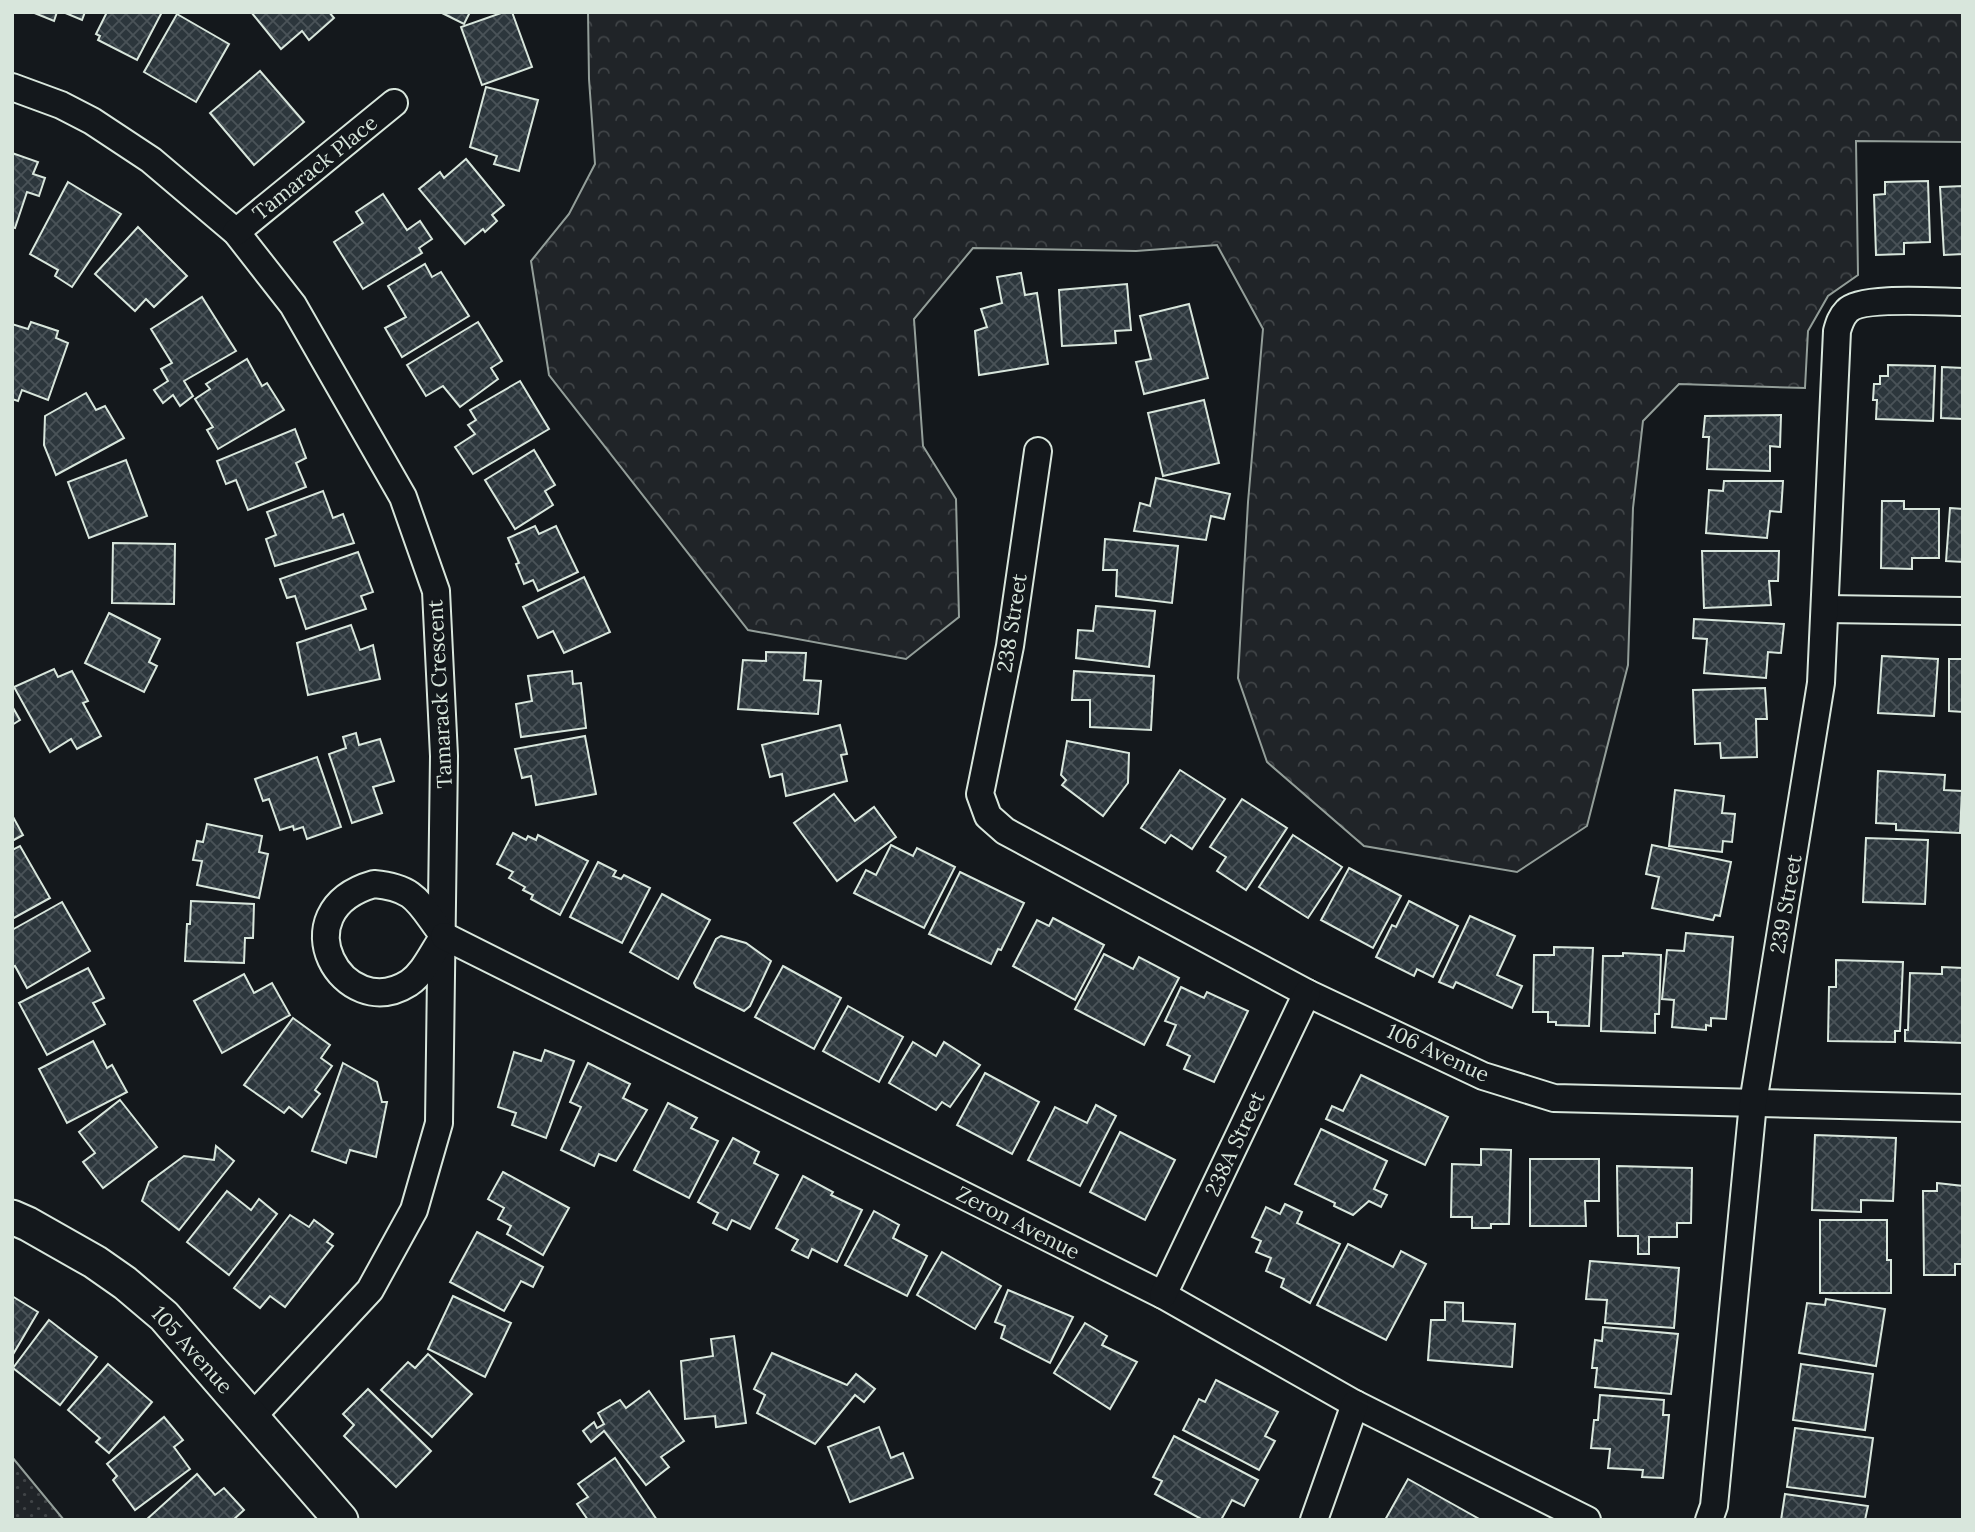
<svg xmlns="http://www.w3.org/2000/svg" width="1975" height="1532" font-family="Lora,serif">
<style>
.grass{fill:url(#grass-dots);stroke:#939e99;stroke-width:2}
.forest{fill:url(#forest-crowns);stroke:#939e99;stroke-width:2}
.building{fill:url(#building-cross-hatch);stroke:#d8e6dc;stroke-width:2}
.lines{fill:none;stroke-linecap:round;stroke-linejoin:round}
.minor-casing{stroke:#d8e6dc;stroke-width:30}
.tertiary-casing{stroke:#d8e6dc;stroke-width:37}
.minor{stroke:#14181c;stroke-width:26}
.tertiary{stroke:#14181c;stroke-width:33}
.labels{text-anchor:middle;stroke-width:5;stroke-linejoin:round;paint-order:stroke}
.street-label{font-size:21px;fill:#d8e6dc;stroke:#14181c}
</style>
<defs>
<pattern id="grass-dots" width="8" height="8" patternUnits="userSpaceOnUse" patternTransform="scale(1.75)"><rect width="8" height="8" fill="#202428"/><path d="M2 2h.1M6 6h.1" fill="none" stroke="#404447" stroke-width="1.8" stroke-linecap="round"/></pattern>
<pattern id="forest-crowns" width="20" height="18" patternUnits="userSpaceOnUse" patternTransform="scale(1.75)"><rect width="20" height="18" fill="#202428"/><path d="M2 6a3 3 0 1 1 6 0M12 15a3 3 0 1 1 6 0" fill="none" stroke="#404447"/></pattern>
<pattern id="building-cross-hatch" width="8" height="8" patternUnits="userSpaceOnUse" patternTransform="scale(1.75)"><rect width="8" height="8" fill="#2c363c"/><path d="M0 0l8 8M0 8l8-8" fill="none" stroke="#4a5358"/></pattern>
</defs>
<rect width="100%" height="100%" fill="#14181c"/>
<path class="grass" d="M12,1457L64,1520H12Z"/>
<path class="forest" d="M588,12H1963V142L1856,141L1858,275L1828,296L1808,331L1805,388L1679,384L1643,421L1633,508L1628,665L1587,826L1517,872L1364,846L1267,762L1238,678L1248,502L1263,329L1217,245L1136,251L973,248L914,319L923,446L956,499L959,617L906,659L748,630L549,375L531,261L569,214L595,164L589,79Z"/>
<g class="building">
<path d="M32,12H57L54,21Z"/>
<path d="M63,12H85L82,20Z"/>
<path d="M107,12H162L137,60L98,40L100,36L96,34Z"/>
<path d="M251,12H329L334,18L309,40L302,31L281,49Z"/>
<path d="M440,12H470L464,24Z"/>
<path d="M504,12H512L532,67L482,85L461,27Z"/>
<path d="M177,14L229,44L196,102L144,72Z"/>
<path d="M260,71L304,122L254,165L210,113Z"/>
<path d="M486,87L538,100L519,171L494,164L497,156L470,147Z"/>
<path d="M12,153L38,162L33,174L45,178L39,196L27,192L15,228L12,227Z"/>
<path d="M466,159L504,205L492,215L497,221L485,232L483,229L465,244L419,189L440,172L444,178Z"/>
<path d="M1928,181L1930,242L1904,243V254L1876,255L1874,195L1885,194V182Z"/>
<path d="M68,182L121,214L72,287L55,276L58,270L30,254Z"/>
<path d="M1963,186V254L1944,255L1940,187Z"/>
<path d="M383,194L407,230L420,221L432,239L419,248L422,253L363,289L334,242L363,223L356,212Z"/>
<path d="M138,227L187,276L154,307L146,299L135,311L95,274Z"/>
<path d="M425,264L432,277L441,272L469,316L402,357L385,328L406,317L388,286Z"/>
<path d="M1021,273L1025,295L1037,293L1048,364L979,375L975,331L987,327L981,309L1002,303L997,277Z"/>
<path d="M1127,284L1131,330L1115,331L1116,343L1062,346L1059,290Z"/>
<path d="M202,297L236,351L184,381L193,396L180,406L173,395L163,403L154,390L168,381L161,369L172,363L151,329Z"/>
<path d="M1189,304L1208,378L1144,394L1136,362L1151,359L1140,316Z"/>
<path d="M31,322L58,331L56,338L68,343L48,400L22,390L18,401L12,399V324L28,329Z"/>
<path d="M478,322L502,361L491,368L498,379L460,407L443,386L426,396L407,365Z"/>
<path d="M247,359L262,386L267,383L284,410L218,449L207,430L213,427L195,399L210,389L206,384Z"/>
<path d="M1888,365L1935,366L1933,421L1876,419L1877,400H1873L1874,384H1880V376H1888Z"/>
<path d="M1942,367L1963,368V419L1941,418Z"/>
<path d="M520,381L549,429L473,474L455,447L475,434L468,425L476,420L470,410Z"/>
<path d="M86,393L96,410L105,406L124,438L56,475L44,445L45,416Z"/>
<path d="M1204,400L1219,463L1163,476L1148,413Z"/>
<path d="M1781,415L1780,447L1770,446V471L1707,469L1709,437H1703L1705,416Z"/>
<path d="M295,429L306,458L296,463L306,487L248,510L236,480L226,484L217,461Z"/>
<path d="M534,450L555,485L545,491L553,505L515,529L485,480Z"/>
<path d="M126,460L147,516L89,538L68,482Z"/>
<path d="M1156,478L1230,494L1224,519L1211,516L1206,540L1134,531L1140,503L1150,506Z"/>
<path d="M1724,481H1783L1781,512L1770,511L1767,538L1706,533L1709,490L1723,491Z"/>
<path d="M323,491L333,518L343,514L354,543L275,566L266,539L276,535L267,512Z"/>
<path d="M1882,501H1904V509H1939V558H1912V569L1881,568Z"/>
<path d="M1950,508L1963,509V562L1946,561Z"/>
<path d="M535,526L539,534L556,526L578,572L538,591L533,580L524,584L516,564L519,563L508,538Z"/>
<path d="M1105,539L1178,546L1172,603L1116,596L1117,570H1103Z"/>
<path d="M113,543L175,544L174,604L112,603Z"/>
<path d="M1702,551H1779L1778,581H1769L1771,605L1704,608Z"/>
<path d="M358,552L373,592L361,596L366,609L306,629L295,596L287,598L280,579Z"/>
<path d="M584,577L610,632L564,653L553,631L538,638L523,607Z"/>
<path d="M1096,606L1155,611L1149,667L1076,658L1078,630L1093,631Z"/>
<path d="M109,613L160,639L149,662L157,666L144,692L85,663Z"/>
<path d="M1694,619L1784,624L1781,653L1768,652L1766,678L1704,673L1707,639L1693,638Z"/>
<path d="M351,625L360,650L373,645L380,679L308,695L297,643Z"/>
<path d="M766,652L806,653L804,680L821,681L818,714L738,709L743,660L766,661Z"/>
<path d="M1882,656L1938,659L1934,716L1878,713Z"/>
<path d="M1949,659H1963V712L1949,711Z"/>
<path d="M54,669L58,677L72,671L88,701L83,703L101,736L77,749L71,739L50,752L14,687Z"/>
<path d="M572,671L573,684L581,683L586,728L521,737L516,704L532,701L528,676Z"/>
<path d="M1074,671L1154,676L1151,730L1090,727V700H1072Z"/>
<path d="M1765,688L1767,719H1756L1757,757L1721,758L1720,743L1695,744L1693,690Z"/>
<path d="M12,706L20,720L12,725Z"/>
<path d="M840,725L847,754L841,755L847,781L786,796L782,774L770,777L762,745Z"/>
<path d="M356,733L359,745L380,739L394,781L373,787L382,813L352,823L329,754L346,748L343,737Z"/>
<path d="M585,736L596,794L536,805L531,776L522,778L515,749Z"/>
<path d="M1067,741L1129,753L1128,783L1103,816L1062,785L1066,780L1061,775Z"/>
<path d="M317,757L341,827L307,839L303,827L294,830L293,826L280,830L269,799L263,801L255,779Z"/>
<path d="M1180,770L1225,799L1192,849L1171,835L1165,843L1141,828Z"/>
<path d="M1878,771L1945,775L1944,790L1962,791L1960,833L1896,830V824L1876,823Z"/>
<path d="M1675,790L1724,796L1722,813L1735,814L1732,842L1723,841L1722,852L1669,846Z"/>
<path d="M834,794L855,821L874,807L896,837L837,881L794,823Z"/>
<path d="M1242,799L1287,828L1246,890L1217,871L1226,857L1210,847Z"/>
<path d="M12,815L23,835L12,841Z"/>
<path d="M207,824L262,836L259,852L268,854L259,898L197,885L202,861L193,860L197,841L203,842Z"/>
<path d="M513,833L526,840L528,836L536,840L538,835L588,861L560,915L531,899L533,895L523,890L525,887L509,878L513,872L497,864Z"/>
<path d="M1293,835L1342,867L1308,918L1259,887Z"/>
<path d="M1866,838L1928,840L1925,904L1863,902Z"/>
<path d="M891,845L913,856L917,848L955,867L924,928L854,893L866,870L876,875Z"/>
<path d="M1652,845L1731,862L1720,916L1715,915L1713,920L1652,908L1659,877L1646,874Z"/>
<path d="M20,846L50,898L12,919V850Z"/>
<path d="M598,862L616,871L613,876L621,879L624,875L650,888L622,943L570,917Z"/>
<path d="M1349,868L1401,896L1373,948L1321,920Z"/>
<path d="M960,872L1024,903L1001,950L998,949L991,964L929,934Z"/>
<path d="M662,894L710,920L678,979L630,952Z"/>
<path d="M191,901L254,904L253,938H245L244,963L185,961L187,924H190Z"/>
<path d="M1409,901L1458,926L1433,977L1417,969L1414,976L1376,957L1392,925L1396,927Z"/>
<path d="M62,902L90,951L27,988L15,966L12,967V930Z"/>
<path d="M1470,916L1515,936L1497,975L1522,986L1512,1008L1456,982L1453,988L1439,982Z"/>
<path d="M1053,918L1104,945L1075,1000L1013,966L1037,920L1049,926Z"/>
<path d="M1686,933L1733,937L1726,1019L1711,1018V1026L1706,1025V1030L1672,1027L1674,1000L1662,999L1667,950L1684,951Z"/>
<path d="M721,936L746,943L771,961L750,1006L744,1011L696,987L694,983L716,939Z"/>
<path d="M1554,947L1593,948L1589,1026L1556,1025V1022H1548V1012H1533L1534,955H1554Z"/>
<path d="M1623,953L1661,955L1659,1014H1655V1033L1601,1031L1603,956H1623Z"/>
<path d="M1104,954L1133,969L1139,957L1179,978L1144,1045L1075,1009Z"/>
<path d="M1836,960L1903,962L1900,1031H1895V1042L1828,1041L1829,987H1836Z"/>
<path d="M783,966L841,998L814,1049L755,1017Z"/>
<path d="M1942,967L1963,968V1043L1905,1041V1030H1908L1910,973L1942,974Z"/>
<path d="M88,968L104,998L93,1003L105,1024L47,1055L19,1003Z"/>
<path d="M244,974L254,993L272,983L290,1015L222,1053L194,1001Z"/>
<path d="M1181,987L1204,998L1207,992L1248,1011L1214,1082L1184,1069L1190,1056L1167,1045L1176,1025L1165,1021Z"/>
<path d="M848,1006L903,1037L879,1082L823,1051Z"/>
<path d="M293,1018L330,1045L321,1058L332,1066L315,1090L320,1094L302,1117L289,1107L284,1113L244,1085Z"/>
<path d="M93,1041L107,1068L112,1065L127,1092L67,1123L39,1069Z"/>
<path d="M913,1042L936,1056L944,1042L980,1065L950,1107L942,1102L936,1110L889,1083Z"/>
<path d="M545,1050L574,1061L546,1138L512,1125L516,1113L498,1107L514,1052L541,1061Z"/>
<path d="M343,1063L377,1082L382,1102H387L376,1157L350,1150L346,1163L312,1151Z"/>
<path d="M588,1063L630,1084L623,1098L647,1110L616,1161L599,1154L594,1166L561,1150L581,1107L570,1102Z"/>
<path d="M985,1073L1039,1102L1012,1154L957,1125Z"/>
<path d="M1361,1075L1448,1117L1425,1165L1326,1119L1332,1106L1343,1111Z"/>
<path d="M120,1100L157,1147L103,1188L83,1162L95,1153L79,1132Z"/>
<path d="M668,1103L697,1118L691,1128L718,1141L689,1198L634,1170Z"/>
<path d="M1096,1105L1116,1116L1080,1186L1028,1160L1055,1107L1087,1123Z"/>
<path d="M1321,1129L1387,1161L1374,1189L1387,1195L1381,1207L1369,1201L1353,1215L1334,1206L1335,1203L1295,1184Z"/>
<path d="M1120,1132L1175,1160L1145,1220L1090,1192Z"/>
<path d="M1815,1135L1896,1138L1893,1201L1861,1200V1212L1812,1210Z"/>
<path d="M733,1138L759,1152L754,1163L778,1175L750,1229L732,1220L727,1230L713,1223L718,1213L698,1202Z"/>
<path d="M216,1146L234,1161L179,1230L142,1201L149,1182L184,1156L214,1160Z"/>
<path d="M1481,1149L1511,1150L1509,1224H1491V1228H1472V1217H1451L1452,1164L1481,1165Z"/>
<path d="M1530,1159H1599V1201H1585L1586,1226H1530Z"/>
<path d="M1617,1166L1692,1168L1691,1223H1677V1237H1649V1254H1638V1236H1618Z"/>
<path d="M503,1172L569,1208L543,1255L507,1234L511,1226L498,1219L504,1208L488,1199Z"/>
<path d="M803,1176L833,1192L831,1195L862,1210L837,1262L812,1249L808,1258L792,1250L798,1240L776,1228Z"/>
<path d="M1937,1183L1963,1186V1264H1955V1275H1924L1923,1191H1937Z"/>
<path d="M227,1191L251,1210L259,1199L277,1214L229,1275L187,1242Z"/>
<path d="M1285,1204L1302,1212L1297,1223L1340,1244L1310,1303L1281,1287L1284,1279L1266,1271L1271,1258L1256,1252L1261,1241L1252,1237L1266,1207L1280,1214Z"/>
<path d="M874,1211L899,1225L893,1238L927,1256L907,1296L845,1265Z"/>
<path d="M290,1215L309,1227L314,1220L333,1234L327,1242L333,1246L285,1307L270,1296L260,1308L234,1288Z"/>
<path d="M1820,1220H1887V1260H1891V1293H1820Z"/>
<path d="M477,1232L543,1267L533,1287L521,1281L504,1311L450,1282Z"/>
<path d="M1348,1244L1393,1267L1401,1251L1426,1264L1386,1340L1317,1305Z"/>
<path d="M942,1252L1001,1286L975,1329L917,1295Z"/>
<path d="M1590,1261L1679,1268L1674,1328L1605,1323L1607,1300L1586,1299Z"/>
<path d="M1008,1290L1073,1317L1050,1363L1001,1338L1005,1326L995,1322Z"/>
<path d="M12,1296L38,1312L12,1356Z"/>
<path d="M453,1296L511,1323L485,1377L428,1349Z"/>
<path d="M1826,1299L1885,1309L1876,1366L1799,1353L1807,1303L1825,1305Z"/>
<path d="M1445,1302L1463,1303V1321L1515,1324L1512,1367L1428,1360L1431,1320H1445Z"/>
<path d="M49,1320L97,1357L60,1405L13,1368Z"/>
<path d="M1085,1323L1107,1336L1102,1345L1137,1362L1110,1409L1054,1373Z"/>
<path d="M1603,1327L1678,1334L1671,1394L1595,1387L1597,1368H1592L1595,1340L1602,1341Z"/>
<path d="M734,1336L746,1423L716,1427L715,1416L685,1419L681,1361L713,1356L711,1339Z"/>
<path d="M772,1353L847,1385L856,1374L875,1389L864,1402L855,1395L815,1444L757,1413L765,1395L754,1389Z"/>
<path d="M428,1354L472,1394L432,1437L381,1390L408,1362L415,1368Z"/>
<path d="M108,1364L152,1402L109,1453L96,1442L100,1438L68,1410Z"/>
<path d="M1801,1364L1873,1374L1865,1430L1793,1420Z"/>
<path d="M1216,1380L1278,1412L1265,1436L1275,1441L1259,1470L1183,1430L1199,1399L1205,1402Z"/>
<path d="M368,1389L431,1451L396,1487L344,1436L354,1425L343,1414Z"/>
<path d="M649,1391L684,1441L661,1457L669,1467L646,1485L604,1431L591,1442L583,1431L594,1422L597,1428L604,1424L598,1413L620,1400L626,1408Z"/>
<path d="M1600,1395L1664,1400L1663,1415H1669L1663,1478L1642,1477L1643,1470L1608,1468L1610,1449L1591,1448L1594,1420H1598Z"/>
<path d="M164,1417L183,1440L174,1447L190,1469L135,1510L113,1480L117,1476L107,1464Z"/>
<path d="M879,1427L891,1458L903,1453L913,1478L850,1502L828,1447Z"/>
<path d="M1795,1428L1873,1438L1865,1497L1787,1487Z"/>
<path d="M1174,1436L1258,1480L1244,1506L1232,1500L1221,1520H1203L1155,1494L1162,1481L1153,1477Z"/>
<path d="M615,1458L657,1520H588L577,1504L588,1497L578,1484Z"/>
<path d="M197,1474L215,1495L224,1488L244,1510L233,1520H146Z"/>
<path d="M1408,1479L1481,1520H1385Z"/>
<path d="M1785,1494L1868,1506L1865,1520H1781Z"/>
</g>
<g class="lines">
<g class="minor-casing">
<g id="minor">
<path d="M12,87L61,105L92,121L151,160L236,232L293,305L403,497L436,591L444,756L439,1123L414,1210L370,1290L252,1417"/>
<path d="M236,232L394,103"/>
<path d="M1038,451L1010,646L980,794L988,816L1005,831L1307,993L1483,1076L1554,1098L1963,1108"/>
<path d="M1826,609L1963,611"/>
<path d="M374,884C418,888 419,905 444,936C433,951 425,972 409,983C343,1025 279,911 374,884Z"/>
<path d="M444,936L1163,1295L1355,1404L1587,1520"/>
<path d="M1163,1295L1307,993"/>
<path d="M1314,1520L1355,1404"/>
<path d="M1709,1520L1714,1506L1753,1103L1821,683L1837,331C1839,324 1841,317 1847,311C1861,296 1939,302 1963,302"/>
</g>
</g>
<g class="tertiary-casing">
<path id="tertiary" d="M12,1217L28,1224L95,1262L125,1283L164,1316L341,1520"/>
</g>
<use href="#minor" class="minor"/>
<use href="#tertiary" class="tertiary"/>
</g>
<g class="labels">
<g class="street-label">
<text transform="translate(315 168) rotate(-39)" y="7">Tamarack Place</text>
<text transform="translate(1012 623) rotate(-81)" y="7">238 Street</text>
<text transform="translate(440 694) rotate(-93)" y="7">Tamarack Crescent</text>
<text transform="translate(1786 904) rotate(-80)" y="7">239 Street</text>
<text transform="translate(1438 1053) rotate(25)" y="7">106 Avenue</text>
<text transform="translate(1235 1144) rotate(-65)" y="7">238A Street</text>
<text transform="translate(1018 1223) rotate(27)" y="7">Zeron Avenue</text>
<text transform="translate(192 1350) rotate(48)" y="7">105 Avenue</text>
</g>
</g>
<rect width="1975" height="1532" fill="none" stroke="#d8e6dc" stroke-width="28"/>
</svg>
